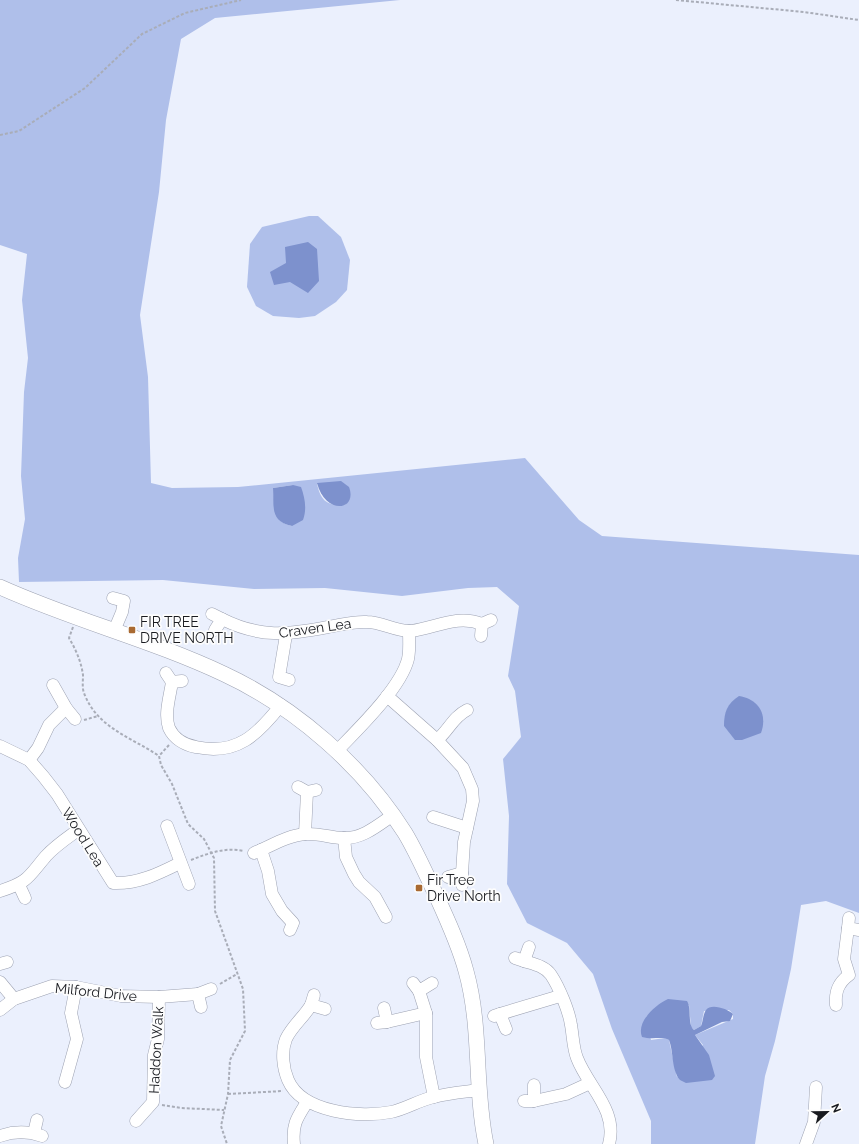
<svg xmlns="http://www.w3.org/2000/svg" width="859" height="1144" font-family="Raleway,sans-serif">
<style>
.green{fill:#afbfea;fill-rule:evenodd}
.water{fill:#7d91cd}
.lines{fill:none;stroke-linecap:round;stroke-linejoin:round}
.minor-casing{stroke:#9da2b2;stroke-width:13}
.tertiary-casing{stroke:#9da2b2;stroke-width:16}
.path{stroke:#a9adb8;stroke-width:2;stroke-dasharray:3 2;stroke-linecap:butt}
.minor{stroke:#fff;stroke-width:12}
.tertiary{stroke:#fff;stroke-width:15}
.poi-dot{fill:#a96a32;stroke:#fdfdfd;stroke-width:1.5}
.labels{text-anchor:middle;stroke-width:3.5;stroke-linejoin:round;paint-order:stroke}
.poi-label{font-size:14px;fill:#191b20;stroke:#fdfdfd;text-anchor:start}
.street-label{font-size:14px;fill:#191b20;stroke:#fdfdfd}
</style>
<rect width="100%" height="100%" fill="#ebf0fd"/>
<g class="green">
<path d="M0,0H400L215,18L181,39L166,120L159,192L140,315L148,377L151,483L172,488L238,487L525,458L579,520L602,536L859,555V913L826,901L801,905L791,969L775,1041L765,1076L755,1144H651V1121L612,1029L593,974L567,943L527,923L507,884L509,816L503,759L521,737L515,691L508,676L519,606L497,587L468,588L402,596L325,588L254,589L163,580L19,582L18,558L25,519L21,476L24,392L28,358L22,300L27,254L0,245ZM317,484L350,490V498L345,505C327,506 321,501 317,484ZM293,485L292,526C271,521 275,507 273,488ZM689,1005L691,1027L694,1030L701,1026L704,1011L729,1010L733,1014V1019L695,1035L703,1045L677,1077L669,1040L665,1038L651,1040L646,1017L652,1012Z"/>
<path d="M309,216H318L341,237L350,260L347,290L336,302L315,316L299,318L273,316L256,306L247,287L250,244L262,227Z"/>
</g>
<g class="water">
<path d="M308,242L317,249L319,281L308,293L290,282L274,285L270,272L286,263L285,247Z"/>
<path d="M341,481L349,487C358,511 325,515 317,483Z"/>
<path d="M293,485L301,487C305,498 307,509 303,520L292,526C270,521 274,508 273,488Z"/>
<path d="M739,696C758,699 768,714 761,733L742,740H735L724,726C724,712 727,704 739,696Z"/>
<path d="M668,999L687,1001C692,1009 687,1024 694,1030L701,1026C703,1022 703,1014 706,1010C711,1003 728,1009 733,1014L730,1021L722,1022L695,1035L709,1055L715,1076L712,1080L686,1083L680,1080C671,1069 674,1053 669,1040C662,1036 652,1040 642,1037C636,1022 655,1005 668,999Z"/>
</g>
<g class="lines">
<g class="minor-casing">
<g id="minor">
<path d="M113,598L124,601L122,612L114,631"/>
<path d="M212,614L222,619L215,630"/>
<path d="M222,619C260,638 287,635 328,627C341,625 354,621 367,622C382,622 397,632 411,631C436,628 457,614 482,624"/>
<path d="M286,635L279,677L289,680"/>
<path d="M481,636L482,624L491,620"/>
<path d="M166,673L172,682L182,681"/>
<path d="M172,682C170,696 164,714 169,728C174,739 185,745 196,747C237,756 258,734 281,705"/>
<path d="M53,685L66,708L75,719"/>
<path d="M387,696L437,740"/>
<path d="M0,746L29,760L43,776L57,794L113,883C138,884 158,874 180,863"/>
<path d="M336,752C357,730 401,688 408,659C410,650 409,640 409,631"/>
<path d="M29,760L38,748L49,725L66,708"/>
<path d="M298,787L307,792L316,790"/>
<path d="M433,817L467,828"/>
<path d="M167,826L189,884"/>
<path d="M305,834L307,792"/>
<path d="M344,838L346,857L354,874L359,882L375,897L386,917"/>
<path d="M261,850L268,871L272,894L282,911L293,923L290,930"/>
<path d="M254,853C271,846 288,835 306,834C319,833 331,838 343,838C362,839 377,826 393,815"/>
<path d="M462,873L464,842L473,801L472,789L463,768L437,740C449,730 453,717 467,710"/>
<path d="M448,877L462,873V885"/>
<path d="M19,885L25,898"/>
<path d="M0,891C29,882 28,877 46,856C55,846 67,838 78,830"/>
<path d="M849,918L848,928L859,930"/>
<path d="M515,958L524,961L529,947"/>
<path d="M524,961C533,964 545,966 551,975C559,987 569,1011 571,1025C573,1036 573,1048 577,1058C588,1087 618,1110 609,1144"/>
<path d="M0,964L7,962"/>
<path d="M0,982L14,999"/>
<path d="M413,983L419,991L432,983"/>
<path d="M419,991L426,1013V1057L434,1097"/>
<path d="M314,995L311,1005L325,1009"/>
<path d="M311,1005C304,1017 292,1026 286,1039C281,1052 283,1068 288,1080C302,1113 361,1118 391,1112C406,1109 419,1100 434,1097C449,1093 464,1092 479,1090"/>
<path d="M836,1005C835,992 838,983 849,975L844,959L848,928"/>
<path d="M201,1007L198,994L211,989"/>
<path d="M0,1010L14,999L52,986L76,987L121,996L159,997L198,994"/>
<path d="M500,1014L560,996"/>
<path d="M494,1016L500,1014L506,1029"/>
<path d="M387,1022L426,1013"/>
<path d="M377,1023L387,1022L384,1008"/>
<path d="M65,1082L77,1039L71,1013L76,987"/>
<path d="M524,1101H534V1085"/>
<path d="M534,1101L566,1094L590,1083"/>
<path d="M136,1121L153,1102L154,1055L158,1039L159,997"/>
<path d="M34,1133L37,1120"/>
<path d="M0,1136C14,1131 28,1131 42,1136"/>
<path d="M294,1144C292,1124 297,1118 307,1102"/>
<path d="M806,1144L814,1122L816,1087"/>
</g>
</g>
<g class="tertiary-casing">
<path id="tertiary" d="M0,587C73,620 152,640 224,674C295,707 363,766 405,833C417,853 426,874 436,895C447,919 459,945 466,971C482,1028 474,1087 486,1144"/>
</g>
<g class="path">
<path d="M676,0L804,12L859,20"/>
<path d="M0,135L19,131L85,88L142,34L185,13L241,0"/>
<path d="M73,627L69,638C76,650 81,661 83,675C83,681 82,688 84,693C97,728 131,737 159,756"/>
<path d="M84,720L98,716"/>
<path d="M169,745L159,756L161,765L172,784L188,824L204,839L214,858L215,911L243,989L245,1031L230,1060L228,1094L221,1126L227,1144"/>
<path d="M191,860C209,853 225,847 244,851"/>
<path d="M220,984L237,974"/>
<path d="M228,1094L283,1091"/>
<path d="M162,1105L181,1108L224,1110"/>
</g>
<use href="#minor" class="minor"/>
<use href="#tertiary" class="tertiary"/>
</g>
<g class="poi-dot">
<rect x="128" y="626" width="8" height="8" rx="2"/>
<rect x="415" y="884" width="8" height="8" rx="2"/>
</g>
<g class="labels">
<g class="poi-label">
<text x="140" y="627">FIR TREE<tspan x="140" dy="16">DRIVE NORTH</tspan></text>
<text x="427" y="885">Fir Tree<tspan x="427" dy="16">Drive North</tspan></text>
</g>
<g class="street-label">
<text transform="translate(315 628) rotate(-8)" y="5">Craven Lea</text>
<text transform="translate(83 837) rotate(58)" y="5">Wood Lea</text>
<text transform="translate(96 992) rotate(6)" y="5">Milford Drive</text>
<text transform="translate(156 1050) rotate(-87)" y="5">Haddon Walk</text>
</g>
</g>
<g transform="translate(827 1112) rotate(68)" stroke="#fdfdfd" stroke-width="3" paint-order="stroke">
<path d="M0-3L7 15L0 10L-7 15Z" fill="#191b20"/>
<text y="-6" font-size="11" font-weight="bold" text-anchor="middle" fill="#191b20">N</text>
</g>
</svg>
